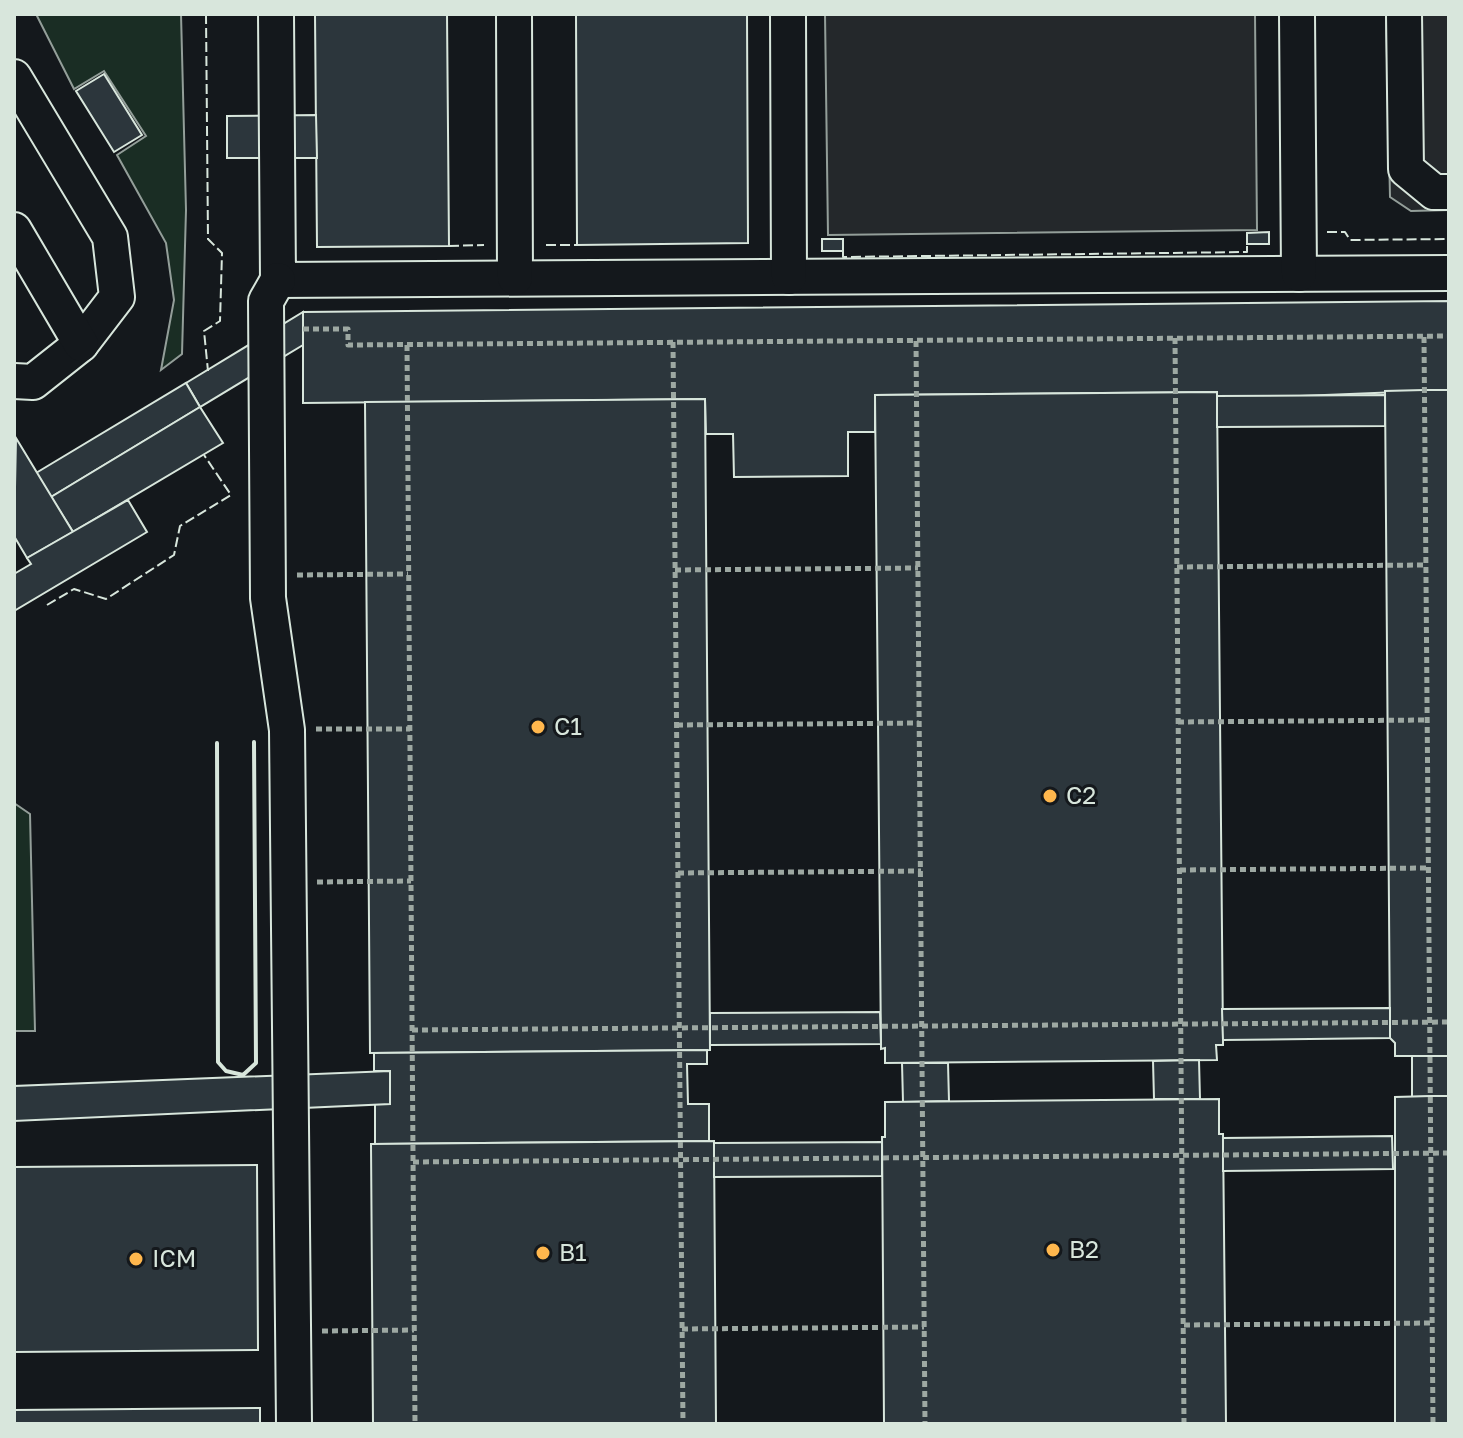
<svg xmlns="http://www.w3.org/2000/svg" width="1463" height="1438" font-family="'Golos Text',sans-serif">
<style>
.green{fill:#1a2d24;stroke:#939e99;stroke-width:2}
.parking{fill:#24282b;stroke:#939e99;stroke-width:2}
.building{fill:#2c363c;stroke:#d8e6dc;stroke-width:2}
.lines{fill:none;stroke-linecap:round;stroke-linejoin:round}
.minor-casing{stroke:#d8e6dc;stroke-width:38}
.path{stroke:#9da8a2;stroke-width:5;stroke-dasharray:6 4;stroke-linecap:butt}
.minor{stroke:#14181c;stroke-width:34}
.fence{stroke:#d8e6dc;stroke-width:2;stroke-dasharray:10 4;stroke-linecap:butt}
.wall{stroke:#d8e6dc;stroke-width:4}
.poi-dot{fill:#ffb74d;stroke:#14181c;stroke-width:3}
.labels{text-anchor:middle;stroke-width:6;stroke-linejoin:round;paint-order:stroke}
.poi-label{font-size:24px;fill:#d8e6dc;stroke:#14181c;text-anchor:start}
</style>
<rect width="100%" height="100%" fill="#14181c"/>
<g class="green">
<path d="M36,14H181L186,210L182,354L161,370L174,300L166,243L117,155L146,136L104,71L74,89Z"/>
<path d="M14,803L30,814L35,1031H14Z"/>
</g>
<g class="parking">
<path d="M825,14H1255L1257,230L828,235Z"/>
<path d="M1386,14H1449V210L1411,211L1390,197Z"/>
</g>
<g class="building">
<path d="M315,14H447L449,246L317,247Z"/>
<path d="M576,14H747L748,243L577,245Z"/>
<path d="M104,74L142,135L114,152L76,91Z"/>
<path d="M316,115L317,158H227V116Z"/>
<path d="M1269,232V244H1247V233Z"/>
<rect x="822" y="239" width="21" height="12"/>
<path d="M1449,301V390L1300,396H1217V392L875,395V432H848V476L734,477L733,434H706L705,399L303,403V312Z"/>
<path d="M303,312V345L200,407L186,383Z"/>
<path d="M186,383L200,407L51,497L36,473Z"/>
<path d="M1424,390H1449V1056H1395V1043L1390,1038L1385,391Z"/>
<path d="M1217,392L1223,1040V1045H1216L1217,1060L885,1063V1048L881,1049L875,395Z"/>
<path d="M1385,395V426L1217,427V396Z"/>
<path d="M705,399L710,1050L370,1053L365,402Z"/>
<path d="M200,407L223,443L73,532L51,497Z"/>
<path d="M16,438L73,532L27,558L14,536Z"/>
<path d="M128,500L147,532L14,611V574L31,564L27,558Z"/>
<path d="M1390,1008V1038L1223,1040L1222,1009Z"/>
<path d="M880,1012L881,1044L710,1045V1013Z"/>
<path d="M707,1050V1064H687L688,1104H709V1141L375,1144V1104H390V1071H374V1053Z"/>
<path d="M1412,1056H1449V1096L1412,1097Z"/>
<path d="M1199,1060L1200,1099H1154L1153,1061Z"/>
<path d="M902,1063H948L949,1101L903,1102Z"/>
<path d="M390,1071V1104L14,1121V1086Z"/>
<path d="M1431,1096H1449V1424H1395V1097Z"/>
<path d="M1219,1099V1134H1223L1226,1424H884L882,1137H885V1102Z"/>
<path d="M1392,1136L1393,1169L1223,1171V1138Z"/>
<path d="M714,1141L716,1424H373L371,1144Z"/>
<path d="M882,1142V1176L714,1177V1143Z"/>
<path d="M257,1165L258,1350L14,1352V1167Z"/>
<path d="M260,1408V1424H14V1410Z"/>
</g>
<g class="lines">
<g class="minor-casing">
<g id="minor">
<path d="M276,14L278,280L1449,273"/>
<path d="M514,14L515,278"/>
<path d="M788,14L789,277"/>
<path d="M1297,14L1299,274"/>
<path d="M1404,14L1406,169L1434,192H1449"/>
<path d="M14,77L110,237L117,297L81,344L33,382L14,381"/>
<path d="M14,230L81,344"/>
<path d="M278,280L266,301L268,598L287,730L294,1424"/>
</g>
</g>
<g class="path">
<path d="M303,329H348V345L1449,336"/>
<path d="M1424,337L1433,1424"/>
<path d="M1175,338L1184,1424"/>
<path d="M916,341L925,1424"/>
<path d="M673,342L683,1424"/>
<path d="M407,345L415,1424"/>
<path d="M1177,567L1426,565"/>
<path d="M675,570L918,568"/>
<path d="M297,575L408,574"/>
<path d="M1178,722L1427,720"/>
<path d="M677,725L919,723"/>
<path d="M316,729H410"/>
<path d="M1180,870L1428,868"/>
<path d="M678,873L921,871"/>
<path d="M317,882L411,881"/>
<path d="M412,1030L1449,1022"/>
<path d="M413,1162L1449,1153"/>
<path d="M1184,1325L1433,1323"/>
<path d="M682,1329L924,1327"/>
<path d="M322,1331L414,1330"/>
</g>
<use href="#minor" class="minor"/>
<g class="fence">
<path d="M206,14L208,239L222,253L220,321L204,331L208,371"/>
<path d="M1327,232H1345L1350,240L1449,239"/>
<path d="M546,245H577"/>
<path d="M449,246L484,245"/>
<path d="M843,251V257L1247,252V244"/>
<path d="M47,605L74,589L106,599L174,555L180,526L231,495L204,455"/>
</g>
<path class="wall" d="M217,743L218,1062L226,1071L243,1075L256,1063L254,742"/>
</g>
<g class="poi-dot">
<circle cx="538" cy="727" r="8"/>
<circle cx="1050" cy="796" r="8"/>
<circle cx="1053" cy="1250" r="8"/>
<circle cx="543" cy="1253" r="8"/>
<circle cx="136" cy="1259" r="8"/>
</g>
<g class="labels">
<g class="poi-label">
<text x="554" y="735">C1</text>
<text x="1066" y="804">C2</text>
<text x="1069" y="1258">B2</text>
<text x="559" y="1261">B1</text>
<text x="152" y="1267">ICM</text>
</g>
</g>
<rect width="1463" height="1438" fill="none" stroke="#d8e6dc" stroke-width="32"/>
</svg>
